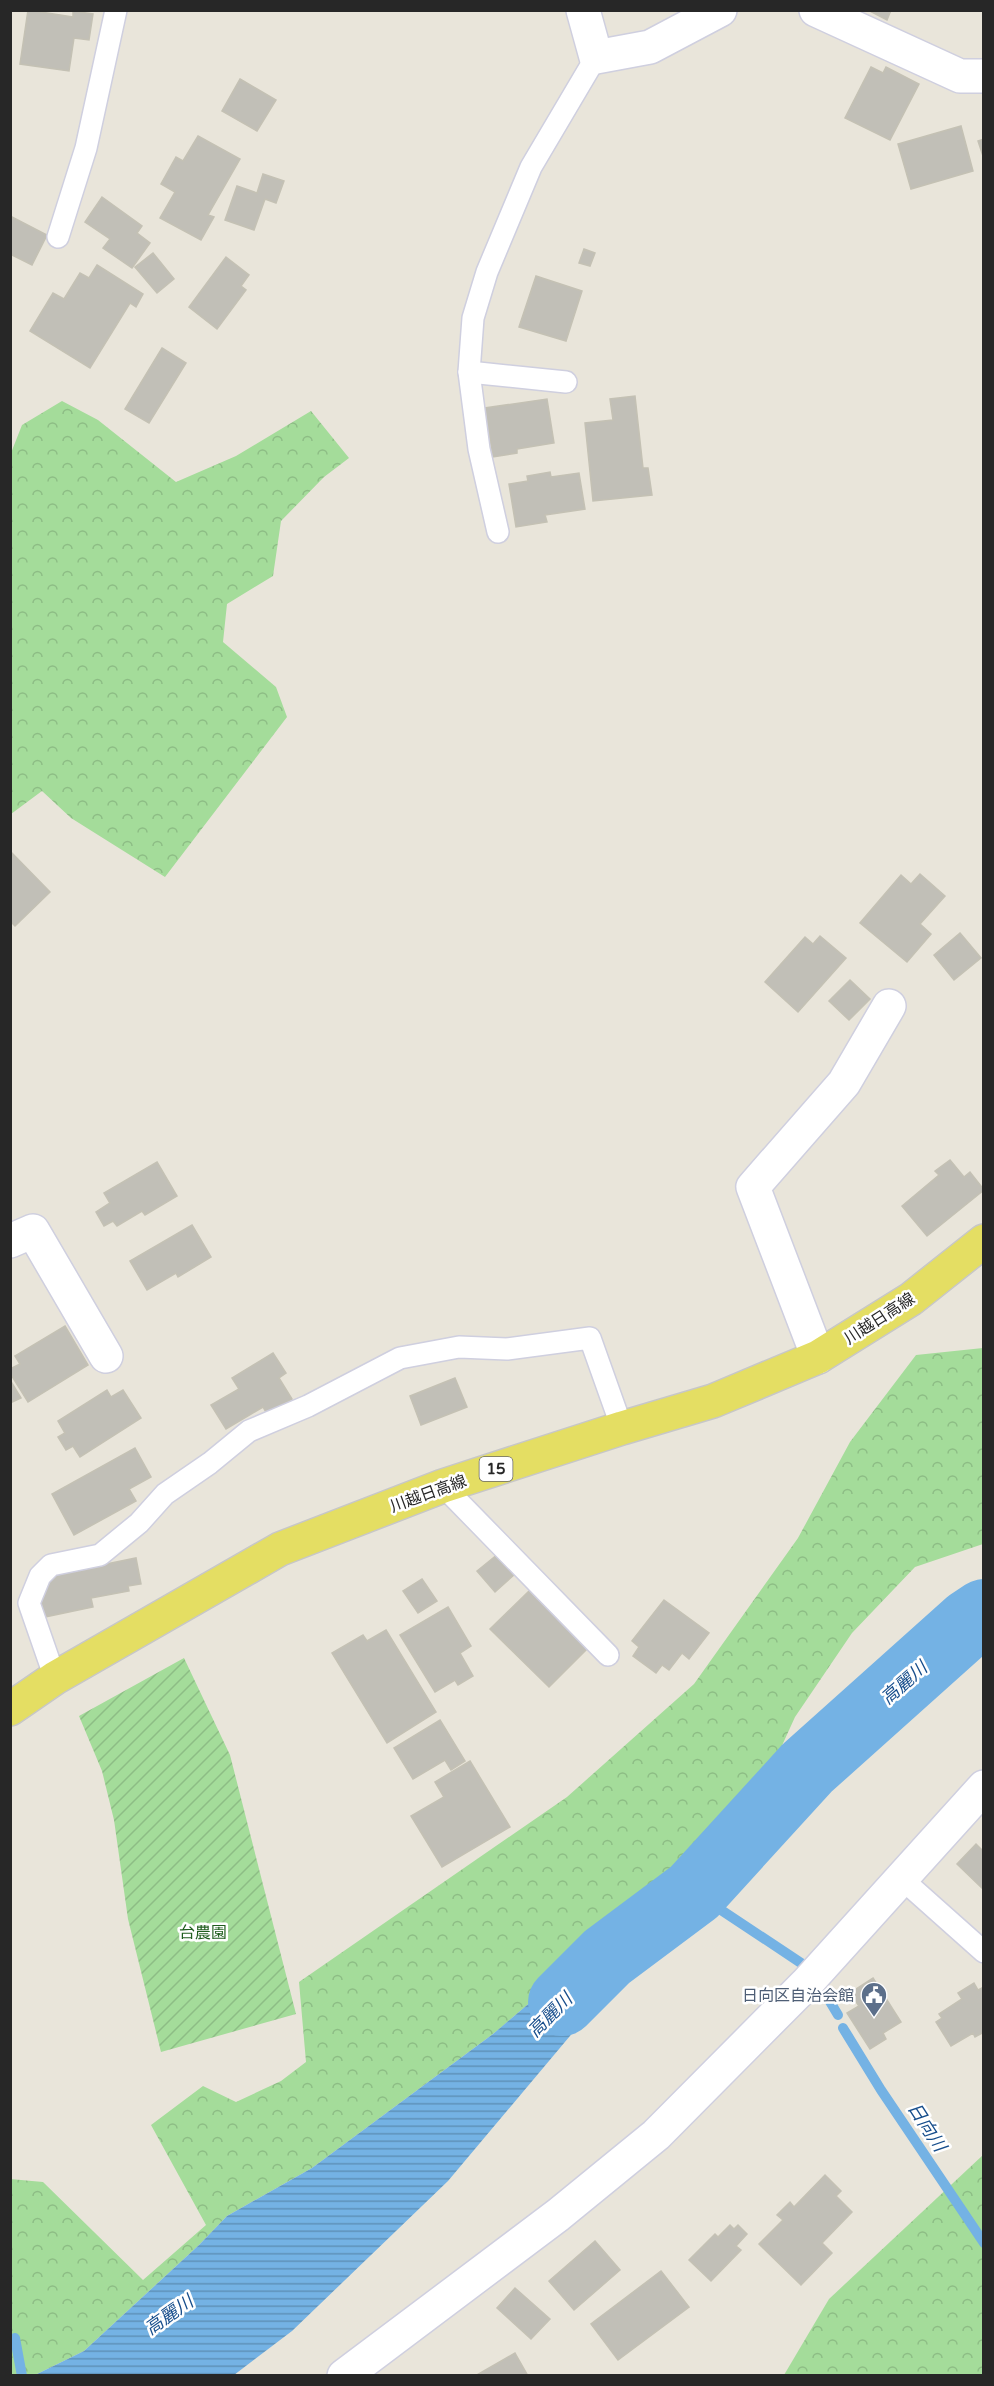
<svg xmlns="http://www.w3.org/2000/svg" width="994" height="2386" font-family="'Varela Round','Noto Sans JP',sans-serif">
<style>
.forest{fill:url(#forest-crowns)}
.garden{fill:url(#garden-furrows)}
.water{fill:url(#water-rules)}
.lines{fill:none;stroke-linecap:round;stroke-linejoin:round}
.stream{stroke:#74b2e4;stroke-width:10}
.river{stroke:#74b2e4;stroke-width:68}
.building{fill:#c1bfb7;stroke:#c4c1b4;stroke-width:1.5}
.lane-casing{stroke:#cfcfdf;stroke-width:24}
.street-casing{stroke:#cfcfdf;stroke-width:36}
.primary-casing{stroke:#c7c7c7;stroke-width:36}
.lane{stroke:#fff;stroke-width:21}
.street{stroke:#fff;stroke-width:33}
.primary{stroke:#e4de63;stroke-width:33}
.labels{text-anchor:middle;stroke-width:5;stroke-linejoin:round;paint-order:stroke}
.shield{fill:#fff;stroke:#686868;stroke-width:1.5}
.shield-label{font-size:15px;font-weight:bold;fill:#272727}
.street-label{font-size:16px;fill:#272727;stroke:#fff}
.park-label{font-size:16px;fill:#205d1e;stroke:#fff}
.service-label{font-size:16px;fill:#4e5e75;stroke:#fff;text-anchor:end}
.water-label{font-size:18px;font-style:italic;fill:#174e8c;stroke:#fff}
</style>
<defs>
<pattern id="forest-crowns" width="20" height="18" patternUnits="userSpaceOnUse" patternTransform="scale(1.5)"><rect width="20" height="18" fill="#a4dc9a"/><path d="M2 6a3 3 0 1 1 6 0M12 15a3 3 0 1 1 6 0" fill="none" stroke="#8dbd85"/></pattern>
<pattern id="garden-furrows" width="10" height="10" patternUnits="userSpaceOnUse" patternTransform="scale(1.5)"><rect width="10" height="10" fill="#a4dc9a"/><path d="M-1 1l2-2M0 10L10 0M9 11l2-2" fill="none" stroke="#8dbd85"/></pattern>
<pattern id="water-rules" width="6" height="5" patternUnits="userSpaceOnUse" patternTransform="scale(1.5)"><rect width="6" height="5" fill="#74b2e4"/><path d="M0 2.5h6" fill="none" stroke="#5f91b9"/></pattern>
</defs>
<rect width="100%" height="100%" fill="#e9e5da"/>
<g class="forest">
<path d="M62,401L98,420L176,482L236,456L311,411L349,458L324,477L281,521L273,576L227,604L223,642L276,687L287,717L165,877L71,818L42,791L11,814V453L22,425Z"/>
<path d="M983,1348V1544L915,1567L852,1633L795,1717L754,1807L583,1958L493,2034L312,2168L227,2216L199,2245L84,2351L35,2375H11L10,2179L43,2182L143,2280L206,2225L151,2125L203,2086L236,2102L281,2081L306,2062L299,1982L567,1797L694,1684L798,1538L850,1442L916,1355Z"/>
<path d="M983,2155V2375H784L829,2299Z"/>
</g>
<path class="garden" d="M184,1658L230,1755L296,2014L161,2052L128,1919L114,1820L102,1771L79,1716Z"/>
<path class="water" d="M606,1938L649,1942L448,2181L292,2331L234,2375L123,2374L35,2375L84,2351L199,2245L227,2216L312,2168L493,2034Z"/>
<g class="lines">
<g class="stream">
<path d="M694,1892L801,1963"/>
<path d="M826,1995L838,2015"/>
<path d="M843,2028L881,2090L984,2243"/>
<path d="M15,2338L22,2376"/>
</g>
<path class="river" d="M562,2002L607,1957L694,1892L807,1768L969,1623L984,1613"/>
</g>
<g class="building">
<path d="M28,10L73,17V11L93,14L89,40L74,38L69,71L20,64Z"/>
<path d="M868,10H891L887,20Z"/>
<path d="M871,67L883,73L886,67L919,84L890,140L845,118Z"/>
<path d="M240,79L276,100L257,131L222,111Z"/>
<path d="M961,126L973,171L911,189L898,144Z"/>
<path d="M198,136L240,159L208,215L214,217L201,240L160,218L175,192L161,184L176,157L183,161Z"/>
<path d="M984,139V159L978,141Z"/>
<path d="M263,174L284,181L276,203L265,199L254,230L225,220L237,186L257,193Z"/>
<path d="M102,197L142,226L137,233L150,243L132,268L103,248L110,239L85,222Z"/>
<path d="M10,216L47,235L32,265L10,254Z"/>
<path d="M584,249L595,253L590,266L579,263Z"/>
<path d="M153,253L174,279L157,293L135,267Z"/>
<path d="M226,257L249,275L241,286L246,290L217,329L189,307Z"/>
<path d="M97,265L143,294L136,307L130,303L90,368L30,331L53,293L64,299L80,273L89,278Z"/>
<path d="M536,276L582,291L566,341L519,327Z"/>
<path d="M162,348L186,363L149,423L125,409Z"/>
<path d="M635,396L643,468H648L652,495L593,501L585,423L613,420L610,399Z"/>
<path d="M547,399L554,443L517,449V453L493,457L485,408Z"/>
<path d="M550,472L551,477L579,473L585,509L545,515L547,522L516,527L509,484L528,481L527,476Z"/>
<path d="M10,851L50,892L15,926L10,921Z"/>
<path d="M920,874L945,896L920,924L931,934L907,962L860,923L901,875L911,884Z"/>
<path d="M960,933L981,958L954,980L934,955Z"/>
<path d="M820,936L846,958L798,1012L765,982L805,937L813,944Z"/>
<path d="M850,980L870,999L849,1020L829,1001Z"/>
<path d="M950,1160L964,1177L970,1172L984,1190L927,1236L902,1206L939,1175L935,1171Z"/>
<path d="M157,1162L177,1196L145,1215L142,1211L117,1226L113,1221L104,1226L96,1212L110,1203L104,1193Z"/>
<path d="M192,1225L211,1257L178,1277L176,1273L147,1290L130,1261Z"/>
<path d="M65,1326L88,1365L28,1402L10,1373V1369L20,1364L15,1356Z"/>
<path d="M273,1353L286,1373L279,1378L292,1399L267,1414L263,1407L226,1429L211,1405L239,1389L232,1378Z"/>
<path d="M455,1378L467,1407L421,1425L410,1396Z"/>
<path d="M10,1380L21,1398L10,1403Z"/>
<path d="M107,1390L111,1397L123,1390L141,1418L80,1457L73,1446L66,1450L58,1437L65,1433L58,1421Z"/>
<path d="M135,1448L151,1477L129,1489L136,1501L74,1535L52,1494Z"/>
<path d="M498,1554L515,1574L495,1592L477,1571Z"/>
<path d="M136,1558L141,1584L128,1586L129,1591L91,1598L93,1607L40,1618L36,1602L53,1575Z"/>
<path d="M422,1579L437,1601L418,1613L403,1591Z"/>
<path d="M529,1591L588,1648L549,1687L490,1629Z"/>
<path d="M664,1600L709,1633L689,1659L682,1653L669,1670L662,1665L656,1673L633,1656L639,1647L632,1641Z"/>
<path d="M448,1607L471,1646L460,1653L473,1676L458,1685L455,1680L435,1692L400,1635Z"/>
<path d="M386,1630L436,1712L387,1743L332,1653L363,1635L367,1641Z"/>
<path d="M440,1720L465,1761L451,1770L445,1760L413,1779L394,1748Z"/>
<path d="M470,1761L510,1827L442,1867L411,1816L444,1797L435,1782Z"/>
<path d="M976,1844L984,1852V1890L957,1864Z"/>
<path d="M873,1978L901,2022L883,2033L886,2039L870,2049L847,2013L859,2006L850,1993Z"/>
<path d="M974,1983L978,1990L984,1987V2032L975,2037L973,2033L951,2046L936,2022L942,2018L939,2014L962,1999L958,1993Z"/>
<path d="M825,2175L841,2191L836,2196L852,2212L822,2243L832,2253L801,2285L759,2244L783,2220L777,2215L790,2202L794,2207Z"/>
<path d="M730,2225L734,2229L738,2225L747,2234L736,2246L741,2250L711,2281L689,2260L715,2234L718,2237Z"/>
<path d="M595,2241L620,2270L574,2310L549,2281Z"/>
<path d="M661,2271L689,2307L618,2360L591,2324Z"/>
<path d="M515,2288L550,2319L531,2339L497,2308Z"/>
<path d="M515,2353L528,2376H475Z"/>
</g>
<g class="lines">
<g class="lane-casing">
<g id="lane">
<path d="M58,237L86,148L116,10"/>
<path d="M469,372L566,382"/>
<path d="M498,532L479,449L469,372L473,318L487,272L531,167L596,57"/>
<path d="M443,1486L608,1655"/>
<path d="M55,1678L29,1603L40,1576L51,1565L100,1555L139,1523L165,1494L210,1463L249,1431L308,1406L400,1358L459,1347L507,1349L590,1338L622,1428"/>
<path d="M902,1879L984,1952"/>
</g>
</g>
<g class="street-casing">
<g id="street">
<path d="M583,10L596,57L650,47L720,10"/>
<path d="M816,10L960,76H984"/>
<path d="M10,1241L33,1231L106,1356"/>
<path d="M818,1357L753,1187L844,1083L889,1006"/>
<path d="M344,2376L558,2215L656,2135L806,1984L984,1787"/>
</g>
</g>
<g class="primary-casing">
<path id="primary" d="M10,1709L55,1678L280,1549L443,1486L622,1428L713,1401L818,1357L911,1299L984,1241"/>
</g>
<use href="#lane" class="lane"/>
<use href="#street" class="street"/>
<use href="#primary" class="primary"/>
</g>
<defs>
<g id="civic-pin" transform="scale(1.35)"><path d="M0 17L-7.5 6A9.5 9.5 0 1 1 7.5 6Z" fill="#5c6f8a" stroke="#fff"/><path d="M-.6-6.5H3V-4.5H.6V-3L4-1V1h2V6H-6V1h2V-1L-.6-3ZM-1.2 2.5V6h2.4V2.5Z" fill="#fff"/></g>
</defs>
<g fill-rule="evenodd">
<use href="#civic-pin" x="874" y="1995"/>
</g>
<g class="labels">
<rect class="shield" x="479.5" y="1457" width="33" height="24" rx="4.5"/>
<g class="shield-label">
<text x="496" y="1474">15</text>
</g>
<g class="street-label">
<text transform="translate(879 1318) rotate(-33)" y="6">川越日高線</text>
<text transform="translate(428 1493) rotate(-20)" y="6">川越日高線</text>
</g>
<g class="park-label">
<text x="203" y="1938">台農園</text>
</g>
<g class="service-label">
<text x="854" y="2001">日向区自治会館</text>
</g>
<g class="water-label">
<text transform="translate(904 1683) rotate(-41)" y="6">高麗川</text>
<text transform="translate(550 2015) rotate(-45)" y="6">高麗川</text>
<text transform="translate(927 2127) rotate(57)" y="6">日向川</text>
<text transform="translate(169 2315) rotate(-35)" y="6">高麗川</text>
</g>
</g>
<rect width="994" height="2386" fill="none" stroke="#272727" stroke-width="24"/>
</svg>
